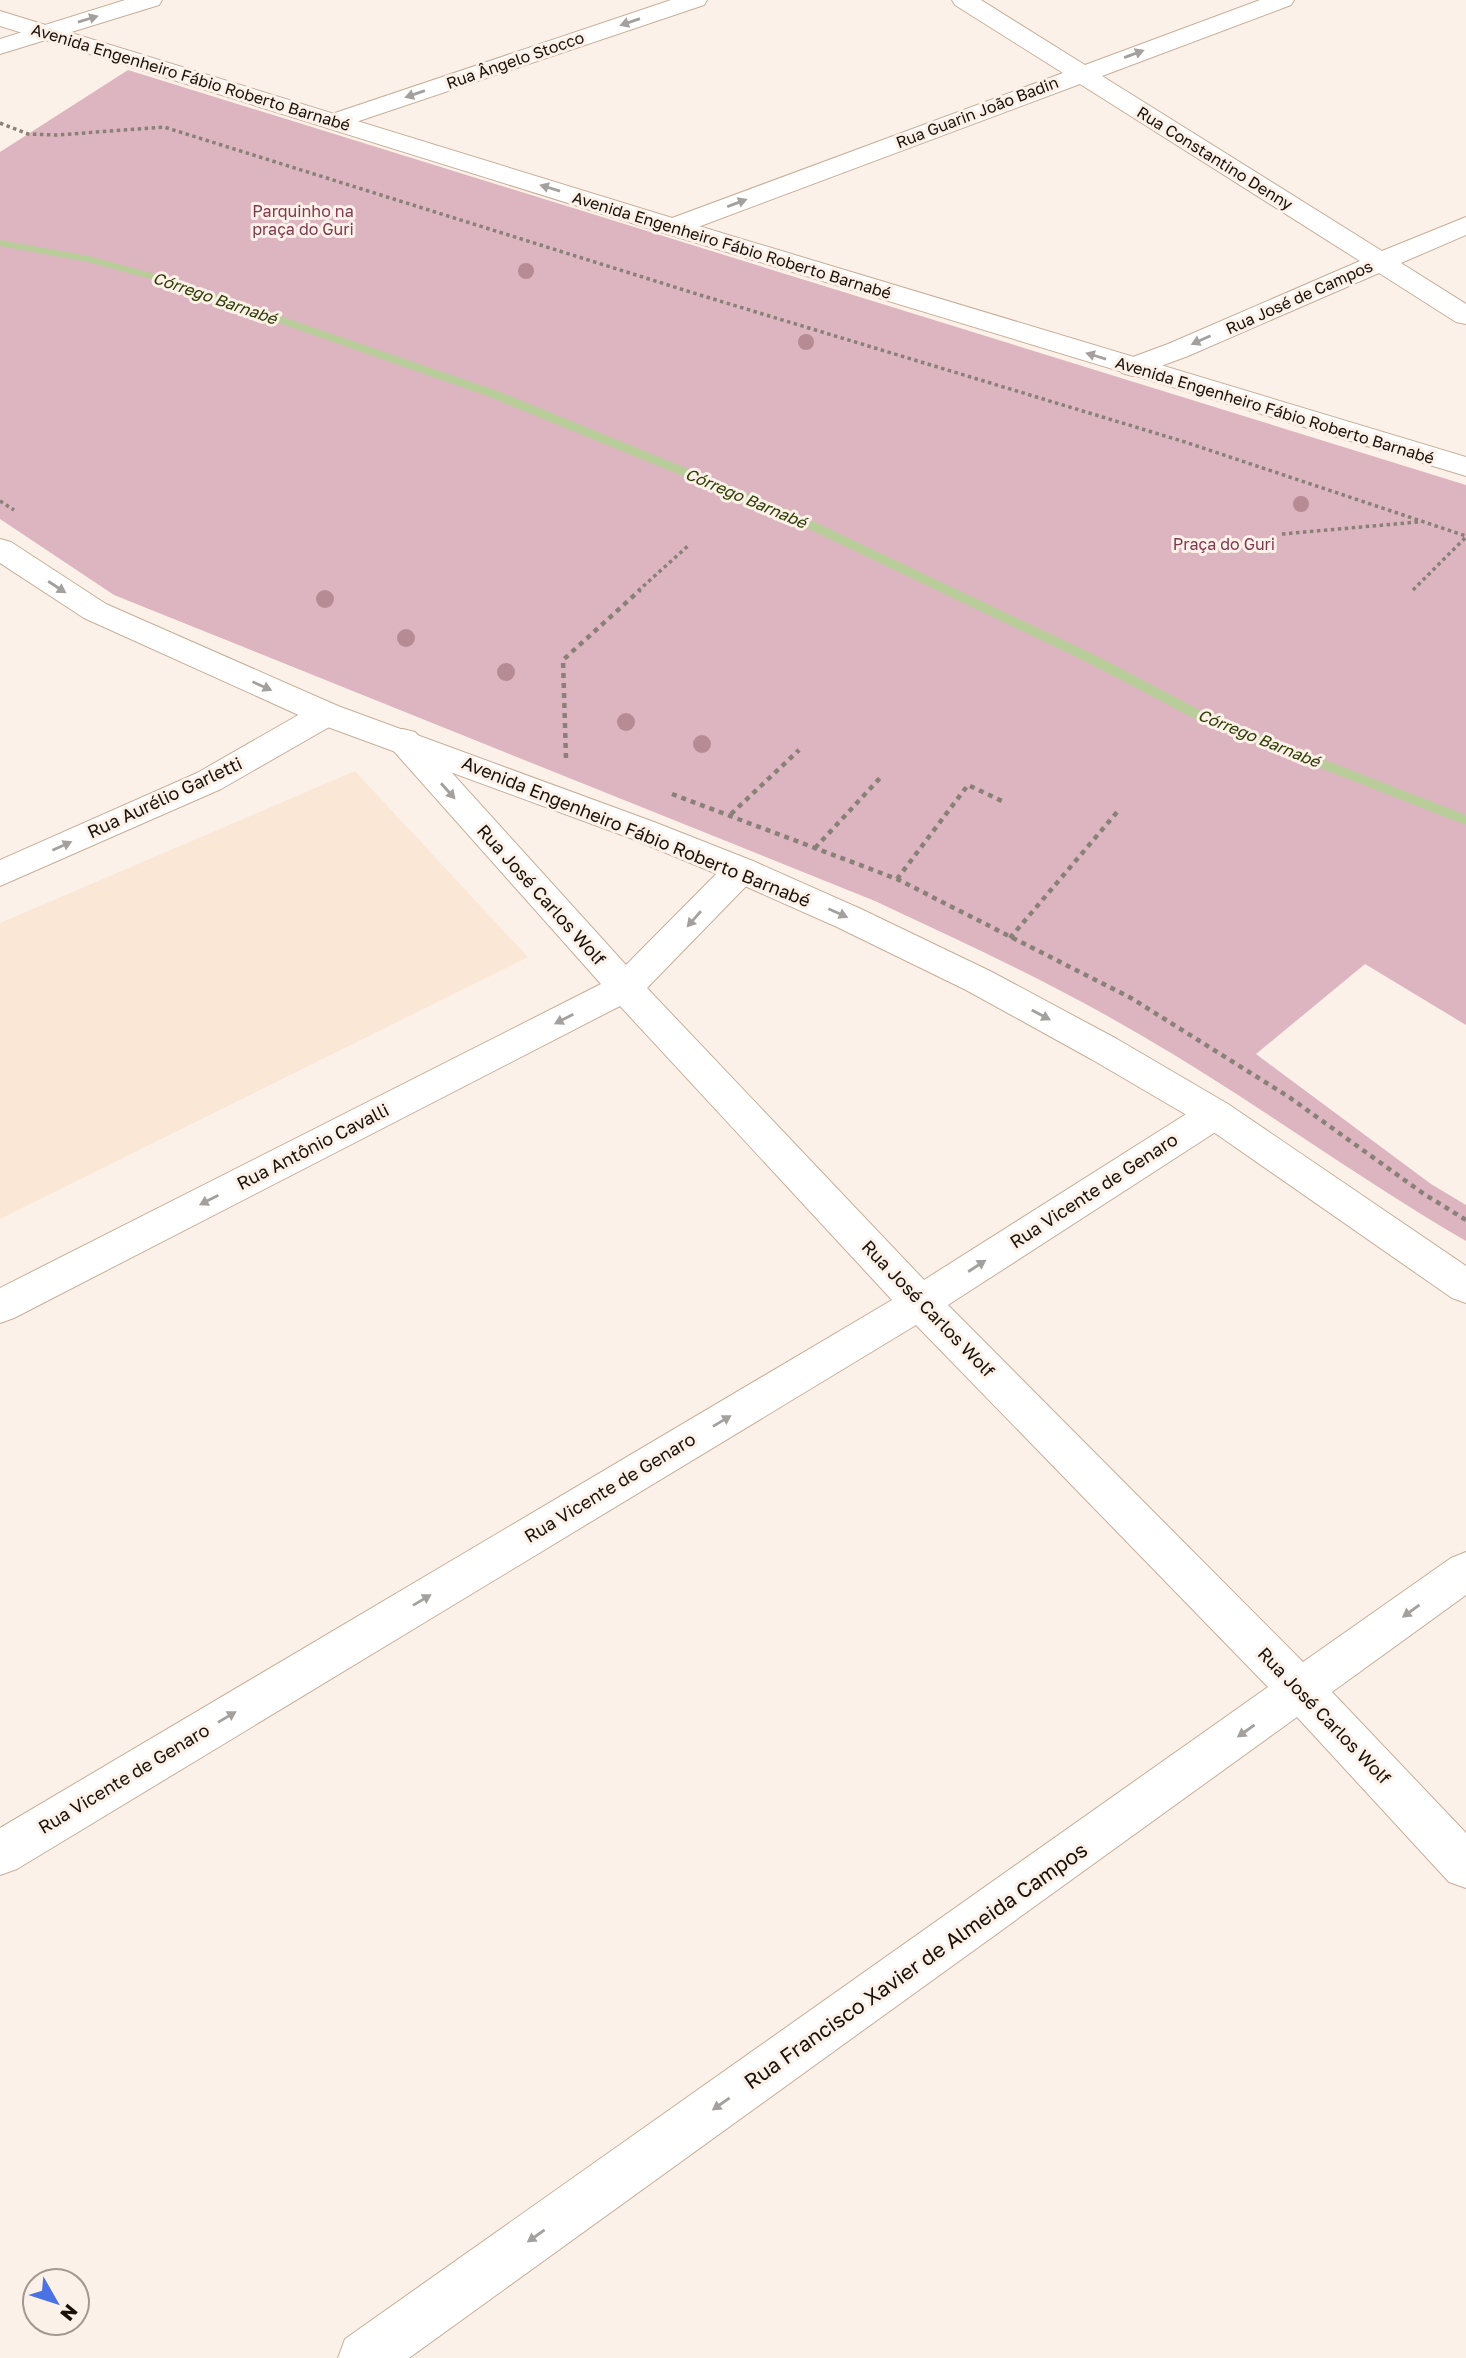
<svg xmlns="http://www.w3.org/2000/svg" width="1466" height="2358" font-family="'Golos Text',sans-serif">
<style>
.built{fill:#fae7d6}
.green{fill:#dcb5c0}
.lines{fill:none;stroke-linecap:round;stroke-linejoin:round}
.stream{fill:#b9cd9a;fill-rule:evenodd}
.minor-casing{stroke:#c7ae99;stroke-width:2}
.tertiary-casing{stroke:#c7ae99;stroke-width:2}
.primary-casing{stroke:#c7ae99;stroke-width:2}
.path-far1{stroke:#898077;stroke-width:3.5;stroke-dasharray:3.5 3.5;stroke-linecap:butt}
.path{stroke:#898077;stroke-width:4.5;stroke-dasharray:5 5;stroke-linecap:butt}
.minor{fill:#fff;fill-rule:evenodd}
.tertiary{fill:#fff;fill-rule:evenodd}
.primary{fill:#fff;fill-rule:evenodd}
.tree{fill:#b78b94}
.oneway{fill:#a3a09d}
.labels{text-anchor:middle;stroke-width:6;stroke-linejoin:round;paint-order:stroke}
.far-street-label{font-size:16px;fill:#1a120a;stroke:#fcf1e8}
.far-park-label{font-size:16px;fill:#7f3850;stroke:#fcf1e8}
.far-water-label{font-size:16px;font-style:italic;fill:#2b3b01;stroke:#fcf1e8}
.street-label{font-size:18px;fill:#1a120a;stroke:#fcf1e8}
.near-street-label{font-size:21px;fill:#1a120a;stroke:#fcf1e8}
</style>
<rect width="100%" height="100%" fill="#fcf1e8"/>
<path class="built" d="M355,771L528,957L0,1219V923Z"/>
<path class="green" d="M128,70L1466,485V1025L1365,964L1256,1054L1431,1184L1466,1205V1241C1356,1177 1254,1101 1144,1037C1058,986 965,943 875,901L114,595L0,519V152Z"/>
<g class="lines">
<path class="stream" d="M0,240L89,256L170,278L498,391L798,514L1097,656L1207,714L1466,815V825L1197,720L1087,662L790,520L490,397L162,282L88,262L0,246Z"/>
<g class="minor-casing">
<g id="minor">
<path d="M671,0H707L704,5L344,126L335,129L326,126L322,121L326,116Z"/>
<path d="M952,0H981L1085,65L1260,0H1294L1291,5L1102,76L1382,251L1466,217V235L1401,263L1466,304V324L1456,322L1379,273L1188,356L1142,373L1132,376L1122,373L1118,367L1122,361L1168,344L1360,261L1080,84L682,233L673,235L664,233L660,227L664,221L1063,73L955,5Z"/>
<path d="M326,703L338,706L342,714L338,722L221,789L0,886V860L197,773L314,706Z"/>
<path d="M403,729L415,732L626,965L729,861L741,858L753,861L758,870L753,879L647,988L924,1280L1202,1104L1215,1100L1228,1104L1234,1114L1228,1124L948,1305L1303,1662L1451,1558L1466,1552V1595L1332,1692L1466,1833V1888L1449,1882L1297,1717L409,2358H338L345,2339L1268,1687L916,1325L17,1869L0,1875V1828L892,1300L620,1006L14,1318L0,1323V1288L601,984L391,748L386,740L391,732Z"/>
</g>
</g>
<g class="tertiary-casing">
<path id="tertiary" d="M125,0H162L159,5L0,54V39Z"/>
</g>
<g class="primary-casing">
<g id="primary">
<path d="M0,11L682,221L1466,457V476L664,233L0,26Z"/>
<path d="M0,539L11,542L106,604L338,706L654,822L753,861L861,909L992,972L1117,1039L1228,1104L1466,1266V1303L1452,1298L1202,1124L1091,1059L966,990L837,927L729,879L630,838L314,722L84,618L0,563Z"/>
</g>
</g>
<g class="path-far1">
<path d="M0,123L28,134L57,135L164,127L700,295L1185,442L1466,536"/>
<path d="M0,501L14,510"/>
<path d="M1282,534L1418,522"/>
<path d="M1413,590L1466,537"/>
<path d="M638,591L690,544"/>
</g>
<g class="path">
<path d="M566,758L563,660L640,590"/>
<path d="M672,794L897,879L1131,998L1289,1097L1424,1194L1466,1220"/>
<path d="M731,814L799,750"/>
<path d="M815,848L880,778"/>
<path d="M897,879L968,785L1002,801"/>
<path d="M1010,938L1118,811"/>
</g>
<use href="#minor" class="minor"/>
<use href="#tertiary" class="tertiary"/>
<use href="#primary" class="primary"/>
</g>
<g class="tree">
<circle cx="526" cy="271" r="8"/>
<circle cx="806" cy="342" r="8"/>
<circle cx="1301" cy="504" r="8"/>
<circle cx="325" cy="599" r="9"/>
<circle cx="406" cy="638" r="9"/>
<circle cx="506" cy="672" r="9"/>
<circle cx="626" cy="722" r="9"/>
<circle cx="702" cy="744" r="9"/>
</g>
<defs><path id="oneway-solid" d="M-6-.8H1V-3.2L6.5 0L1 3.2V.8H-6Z" transform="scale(1.75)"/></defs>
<g class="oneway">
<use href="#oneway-solid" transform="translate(88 19) rotate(-17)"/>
<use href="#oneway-solid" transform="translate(630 22) rotate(161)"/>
<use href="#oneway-solid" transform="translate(1134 54) rotate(-20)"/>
<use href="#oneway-solid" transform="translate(415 94) rotate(161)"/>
<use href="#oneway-solid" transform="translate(550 188) rotate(-163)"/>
<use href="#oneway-solid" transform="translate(737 203) rotate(-21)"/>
<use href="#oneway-solid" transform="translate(1201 340) rotate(156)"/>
<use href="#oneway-solid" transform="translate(1096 356) rotate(-163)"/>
<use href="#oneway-solid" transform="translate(57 587) rotate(33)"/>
<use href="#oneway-solid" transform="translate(262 686) rotate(24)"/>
<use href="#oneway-solid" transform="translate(448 791) rotate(48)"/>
<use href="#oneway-solid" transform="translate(62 846) rotate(-24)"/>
<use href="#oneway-solid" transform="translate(838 913) rotate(24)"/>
<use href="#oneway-solid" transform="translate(694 919) rotate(131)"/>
<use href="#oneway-solid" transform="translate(1041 1015) rotate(28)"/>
<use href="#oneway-solid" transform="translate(564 1019) rotate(153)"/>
<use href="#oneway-solid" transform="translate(209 1200) rotate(153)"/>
<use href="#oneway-solid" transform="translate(977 1266) rotate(-33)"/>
<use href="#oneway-solid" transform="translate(722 1421) rotate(-31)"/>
<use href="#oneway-solid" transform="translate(422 1600) rotate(-31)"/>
<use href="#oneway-solid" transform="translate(1411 1611) rotate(144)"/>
<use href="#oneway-solid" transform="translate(227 1717) rotate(-31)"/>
<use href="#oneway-solid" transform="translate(1246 1731) rotate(145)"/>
<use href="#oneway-solid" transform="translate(721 2104) rotate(145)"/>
<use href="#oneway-solid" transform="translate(536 2236) rotate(145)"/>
</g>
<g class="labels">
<g class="far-street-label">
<text transform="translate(515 60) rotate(-19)" y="6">Rua Ângelo Stocco</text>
<text transform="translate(191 77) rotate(17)" y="6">Avenida Engenheiro Fábio Roberto Barnabé</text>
<text transform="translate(977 112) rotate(-21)" y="6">Rua Guarin João Badin</text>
<text transform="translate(1215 158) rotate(32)" y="6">Rua Constantino Denny</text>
<text transform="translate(732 245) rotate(17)" y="6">Avenida Engenheiro Fábio Roberto Barnabé</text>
<text transform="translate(1299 297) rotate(-24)" y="6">Rua José de Campos</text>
<text transform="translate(1275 410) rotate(17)" y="6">Avenida Engenheiro Fábio Roberto Barnabé</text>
</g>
<g class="far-park-label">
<text x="303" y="217">Parquinho na<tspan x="303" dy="18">praça do Guri</tspan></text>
<text x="1224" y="550">Praça do Guri</text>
</g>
<g class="far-water-label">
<text transform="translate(215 298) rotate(19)" y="6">Córrego Barnabé</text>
<text transform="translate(746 498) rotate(23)" y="6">Córrego Barnabé</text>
<text transform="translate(1259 738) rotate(22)" y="6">Córrego Barnabé</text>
</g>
<g class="street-label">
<text transform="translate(165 798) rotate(-25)" y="6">Rua Aurélio Garletti</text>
<text transform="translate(636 832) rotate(22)" y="6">Avenida Engenheiro Fábio Roberto Barnabé</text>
<text transform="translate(541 895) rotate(48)" y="6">Rua José Carlos Wolf</text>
<text transform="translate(313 1147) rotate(-27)" y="6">Rua Antônio Cavalli</text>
<text transform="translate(1094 1191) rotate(-33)" y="6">Rua Vicente de Genaro</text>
<text transform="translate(928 1309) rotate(46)" y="6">Rua José Carlos Wolf</text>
<text transform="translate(610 1488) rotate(-31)" y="6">Rua Vicente de Genaro</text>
<text transform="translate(1324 1716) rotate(46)" y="6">Rua José Carlos Wolf</text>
<text transform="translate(124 1779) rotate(-31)" y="6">Rua Vicente de Genaro</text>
</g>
<g class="near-street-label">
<text transform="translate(916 1966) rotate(-35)" y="7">Rua Francisco Xavier de Almeida Campos</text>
</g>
</g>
<g transform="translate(56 2302) rotate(129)"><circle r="33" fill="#fcf1e8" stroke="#a2988f" stroke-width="2"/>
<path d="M0-5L12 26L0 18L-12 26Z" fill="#4b72e5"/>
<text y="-10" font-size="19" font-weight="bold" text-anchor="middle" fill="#1a120a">N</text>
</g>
</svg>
